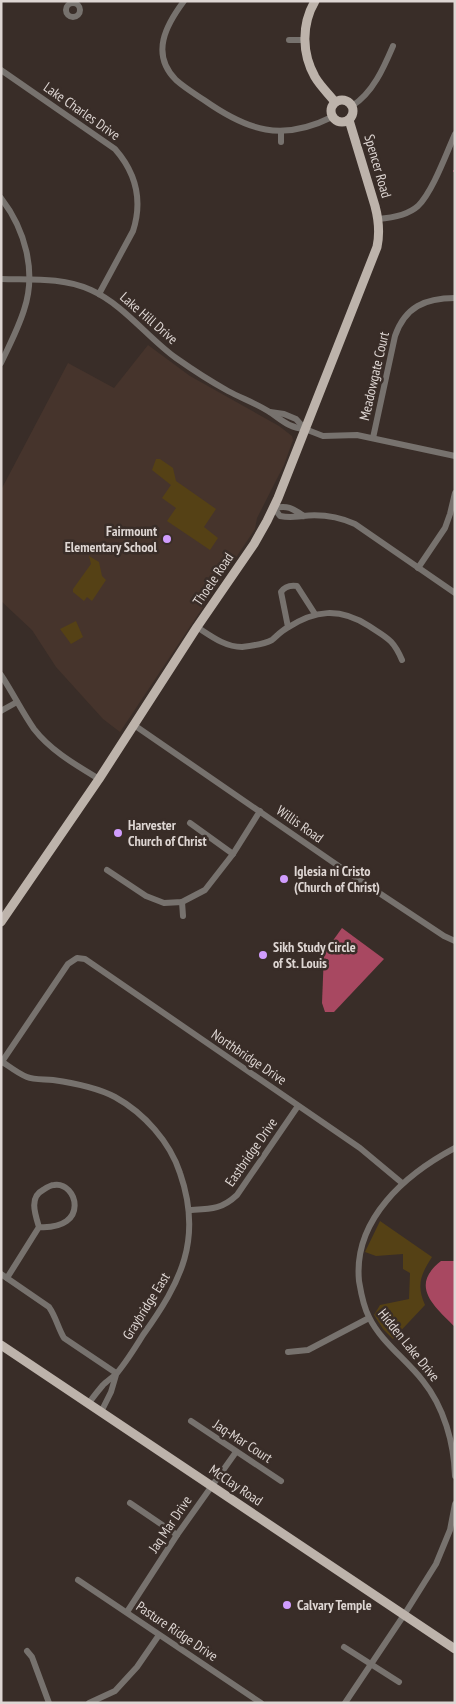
<svg xmlns="http://www.w3.org/2000/svg" width="456" height="1704" font-family="'PT Sans Narrow',sans-serif">
<style>
.built{fill:#46342c}
.green{fill:#554115}
.water{fill:#a84861}
.lines{fill:none;stroke-linecap:round;stroke-linejoin:round}
.stream{stroke:#a84861;stroke-width:2}
.minor{stroke:#77726e;stroke-width:6}
.major{stroke:#bdb3ab;stroke-width:9}
.poi-dot{fill:#d19dfe;stroke:#392d28;stroke-width:2}
.labels{text-anchor:middle;stroke-width:5;stroke-linejoin:round;paint-order:stroke}
.street-label{font-size:14px;fill:#ded6d3;stroke:#392d28}
.poi-label{font-size:14px;font-weight:bold;fill:#ded6d3;stroke:#392d28;text-anchor:start}
</style>
<rect width="100%" height="100%" fill="#392d28"/>
<path class="built" d="M148,345L190,376L279,426L292,436L293,440L284,465L257,518L255,529L120,732L103,719L56,667L32,630L1,601V490L68,363L114,388Z"/>
<g class="green">
<path d="M156,459H160L173,468L176,481L216,509L204,527L218,538L210,550L167,521L176,508L162,498L171,485L152,470Z"/>
<path d="M89,556L99,562L102,576L106,580L92,601L87,597L84,601L73,592V589L91,564Z"/>
<path d="M76,621L83,637L71,644L60,629Z"/>
<path d="M380,1221L432,1257C421,1274 416,1285 425,1305L393,1339L383,1329L374,1315L380,1305L409,1299L410,1273L403,1269V1254L376,1256L365,1252Z"/>
</g>
<g class="water">
<path d="M342,928L384,959L334,1012H325L322,1003L324,953Z"/>
<path d="M441,1261H455V1327C434,1306 409,1286 441,1261Z"/>
</g>
<g class="lines">
<path class="stream" d="M454,171H455"/>
<g class="minor">
<path d="M184,1C166,25 150,54 176,80C185,88 195,94 204,100C248,131 282,142 332,117"/>
<circle cx="73" cy="10" r="7"/>
<path d="M289,40H304"/>
<path d="M1,70L115,149C136,173 143,200 133,231L99,294"/>
<path d="M352,106C373,93 384,67 393,46"/>
<path d="M281,131V142"/>
<path d="M1,198C25,229 37,272 24,310C18,329 9,346 1,363"/>
<path d="M378,219C391,218 408,215 418,206C433,191 446,154 455,134"/>
<path d="M1,279C31,280 62,277 91,290C124,305 147,337 176,358C193,370 210,381 228,391C241,398 255,403 268,411C281,419 288,428 305,429"/>
<path d="M270,412L284,414L296,419L305,429L323,436L357,435L455,456"/>
<path d="M373,438L395,336C405,307 425,298 455,298"/>
<path d="M304,516C292,508 288,505 274,508L280,516C290,518 293,517 303,516C321,514 339,517 355,524L455,593"/>
<path d="M418,568L445,528L450,514L455,493"/>
<path d="M197,627C211,636 225,647 242,647C251,646 264,644 272,640C277,636 281,631 287,628C315,610 339,607 369,626C387,638 393,639 402,660"/>
<path d="M288,627L281,592C285,586 290,585 297,586L315,614"/>
<path d="M1,675C13,693 22,712 34,729C51,751 76,765 99,779"/>
<path d="M1,711L17,702"/>
<path d="M134,725L340,867L444,936L455,941"/>
<path d="M190,823L233,854"/>
<path d="M107,870L146,896L164,903L182,902L205,890L233,854L260,811"/>
<path d="M182,902L183,916"/>
<path d="M1,1061C9,1066 17,1073 27,1077C34,1080 45,1079 53,1080C74,1083 96,1087 115,1097C144,1113 170,1142 180,1173C203,1239 181,1282 143,1335C135,1348 127,1361 117,1373C113,1377 107,1381 103,1385C98,1391 93,1397 89,1403"/>
<path d="M1,1063L68,964L77,958L85,959L360,1148L402,1183"/>
<path d="M455,1148C406,1174 353,1219 359,1281C361,1293 363,1306 369,1317C381,1342 406,1359 423,1381C444,1407 454,1443 455,1476"/>
<path d="M189,1210C210,1209 221,1210 237,1195L298,1106"/>
<path d="M1,1274L49,1307C56,1317 58,1328 64,1338L116,1373"/>
<path d="M7,1278L39,1227C35,1214 29,1197 43,1190C46,1188 51,1185 54,1185C77,1181 91,1230 39,1227"/>
<path d="M288,1352L308,1350L369,1318"/>
<path d="M101,1412L111,1392L116,1375"/>
<path d="M191,1421L281,1481"/>
<path d="M130,1503L177,1535"/>
<path d="M78,1580L261,1703"/>
<path d="M127,1612L177,1535L236,1452"/>
<path d="M344,1647L399,1682"/>
<path d="M27,1651L32,1657L49,1703"/>
<path d="M89,1703L115,1691L137,1667L159,1635"/>
<path d="M345,1703L404,1615L436,1564L450,1530L455,1504"/>
</g>
<g class="major">
<path d="M315,1C301,25 302,54 315,77C321,87 328,93 335,102"/>
<circle cx="342" cy="111" r="11"/>
<path d="M1,922L99,779L197,627L254,544L267,521L278,498L377,247C380,233 379,221 375,206L349,120"/>
<path d="M1,1345L455,1649"/>
</g>
</g>
<g class="poi-dot">
<circle cx="167" cy="539" r="5"/>
<circle cx="118" cy="833" r="5"/>
<circle cx="284" cy="879" r="5"/>
<circle cx="263" cy="955" r="5"/>
<circle cx="287" cy="1605" r="5"/>
</g>
<g class="labels">
<g class="street-label">
<text transform="translate(82 111) rotate(35)" y="5">Lake Charles Drive</text>
<text transform="translate(378 166) rotate(74)" y="5">Spencer Road</text>
<text transform="translate(149 318) rotate(41)" y="5">Lake Hill Drive</text>
<text transform="translate(374 376) rotate(-77)" y="5">Meadowgate Court</text>
<text transform="translate(213 579) rotate(-56)" y="5">Thoele Road</text>
<text transform="translate(300 824) rotate(35)" y="5">Willis Road</text>
<text transform="translate(249 1057) rotate(34)" y="5">Northbridge Drive</text>
<text transform="translate(251 1152) rotate(-55)" y="5">Eastbridge Drive</text>
<text transform="translate(146 1306) rotate(-58)" y="5">Graybridge East</text>
<text transform="translate(409 1345) rotate(51)" y="5">Hidden Lake Drive</text>
<text transform="translate(243 1441) rotate(33)" y="5">Jaq-Mar Court</text>
<text transform="translate(236 1485) rotate(34)" y="5">McClay Road</text>
<text transform="translate(170 1524) rotate(-56)" y="5">Jaq Mar Drive</text>
<text transform="translate(177 1631) rotate(34)" y="5">Pasture Ridge Drive</text>
</g>
<g class="poi-label">
<text x="157" y="536" text-anchor="end">Fairmount<tspan x="157" dy="16">Elementary School</tspan></text>
<text x="128" y="830">Harvester<tspan x="128" dy="16">Church of Christ</tspan></text>
<text x="294" y="876">Iglesia ni Cristo<tspan x="294" dy="16">(Church of Christ)</tspan></text>
<text x="273" y="952">Sikh Study Circle<tspan x="273" dy="16">of St. Louis</tspan></text>
<text x="297" y="1610">Calvary Temple</text>
</g>
</g>
<rect width="456" height="1704" fill="none" stroke="#ded6d3" stroke-width="5"/>
</svg>
